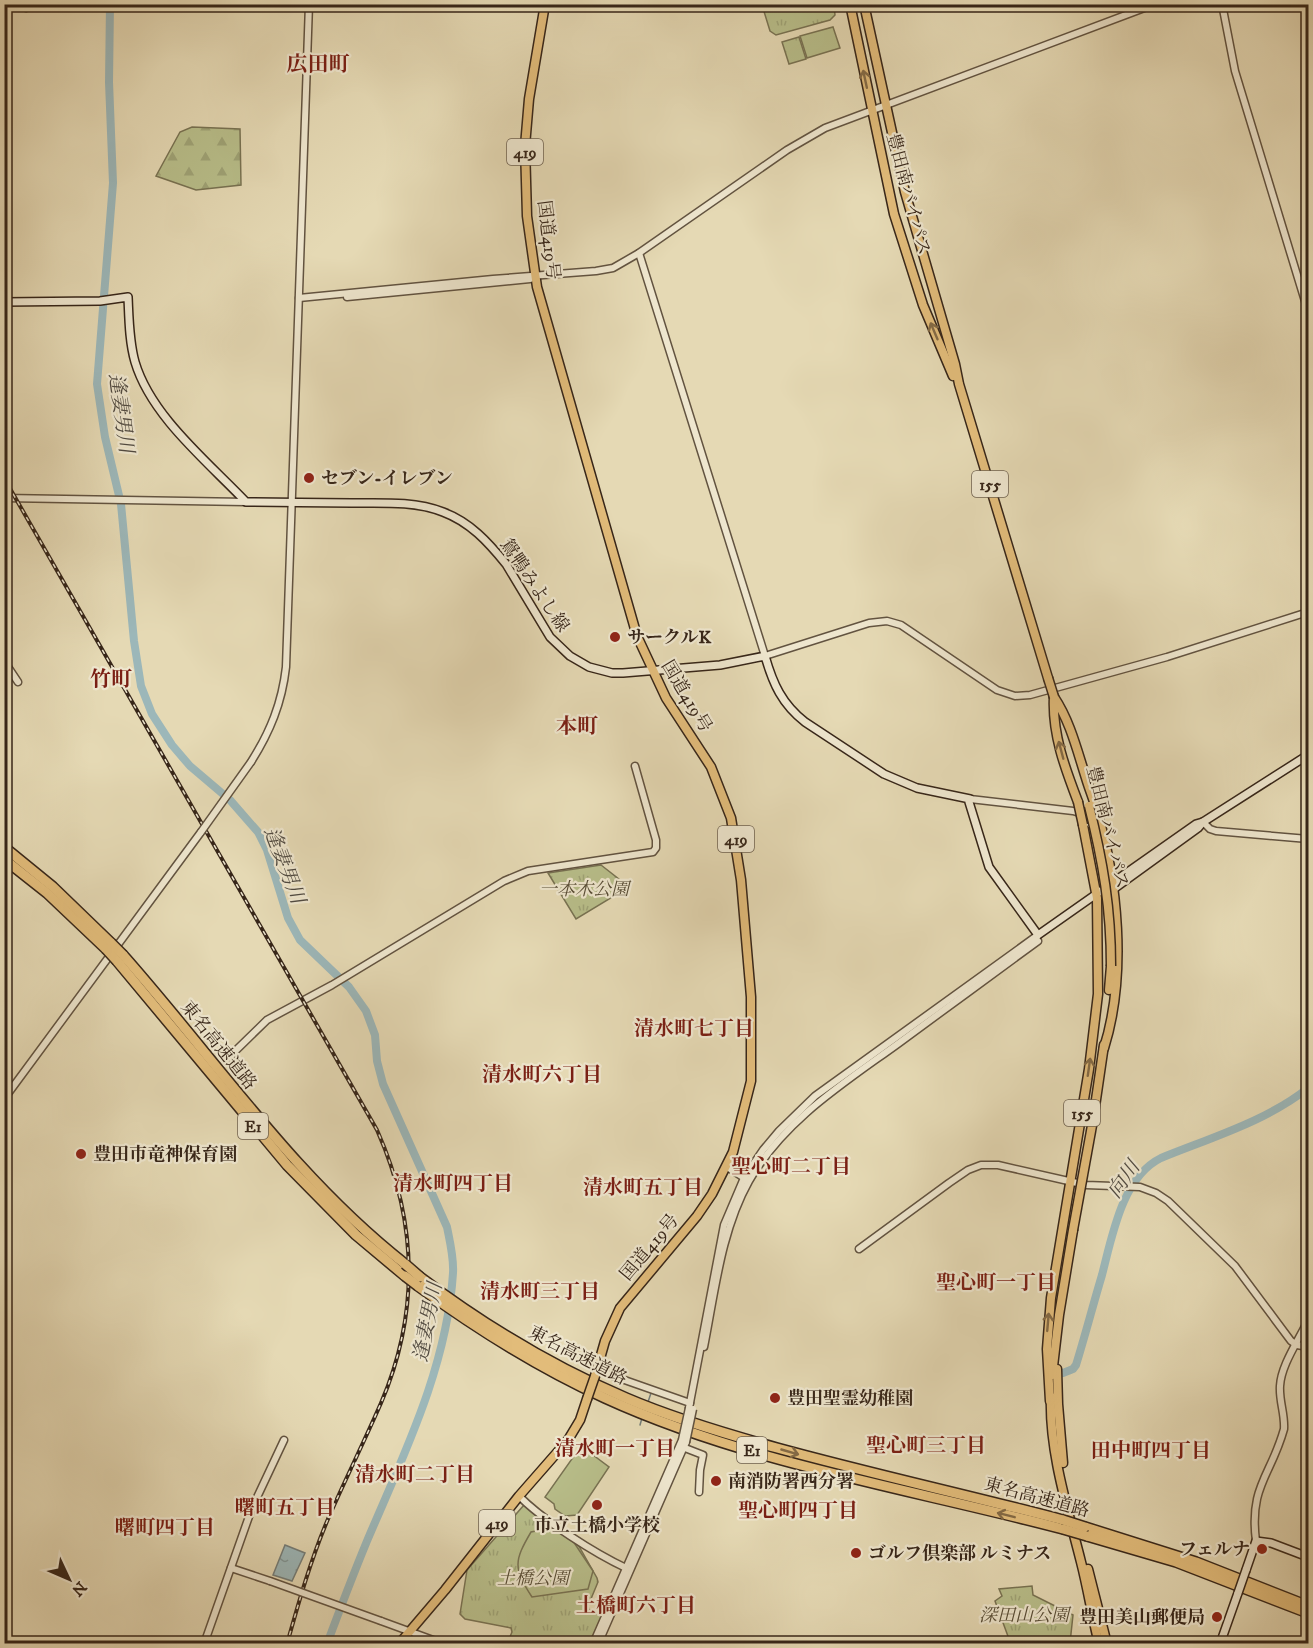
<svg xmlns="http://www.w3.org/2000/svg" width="1313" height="1648" font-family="'IM FELL DW Pica','Noto Serif JP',serif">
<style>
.forest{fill:url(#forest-firs);stroke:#787252;stroke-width:1.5}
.park{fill:url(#park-tufts);stroke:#787252;stroke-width:1.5}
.pitch{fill:#b8be8a;stroke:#787252;stroke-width:1.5}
.water{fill:url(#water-ripples);stroke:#747d79;stroke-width:1.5}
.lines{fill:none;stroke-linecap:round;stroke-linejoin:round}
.stream{stroke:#747d79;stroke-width:1.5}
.river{stroke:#9cb7b9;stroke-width:8}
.tertiary-casing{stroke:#625340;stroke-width:9}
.secondary-casing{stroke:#372619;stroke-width:10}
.trunk-casing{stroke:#372619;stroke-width:11}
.motorway-casing{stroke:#372619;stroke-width:12}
.tertiary{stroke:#eee6ce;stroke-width:6}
.secondary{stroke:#eee6ce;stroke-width:7}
.trunk{stroke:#e2bc7a;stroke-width:8}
.motorway{stroke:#e2bc7a;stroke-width:9}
.rail-casing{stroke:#372619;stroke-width:4}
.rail{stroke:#eee6ce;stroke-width:1.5;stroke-dasharray:4.5;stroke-linecap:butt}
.tertiary-bridge-casing{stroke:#625340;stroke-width:9;stroke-linecap:butt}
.secondary-bridge-casing{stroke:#372619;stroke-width:10;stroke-linecap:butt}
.trunk-bridge-casing{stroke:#372619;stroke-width:11;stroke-linecap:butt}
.motorway-bridge-casing{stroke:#372619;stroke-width:12;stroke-linecap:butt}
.tertiary-bridge{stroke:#eee6ce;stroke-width:6}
.secondary-bridge{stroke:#eee6ce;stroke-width:7}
.trunk-bridge{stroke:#e2bc7a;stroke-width:8}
.motorway-bridge{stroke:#e2bc7a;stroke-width:9}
.oneway{stroke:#846a45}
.poi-dot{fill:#8f2418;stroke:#eee6ce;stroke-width:2}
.labels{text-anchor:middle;stroke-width:4.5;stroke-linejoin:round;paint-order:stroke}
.shield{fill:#eee6ce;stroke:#6e604f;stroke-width:1.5}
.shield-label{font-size:16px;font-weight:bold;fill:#372619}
.street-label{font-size:18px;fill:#372619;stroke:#eee6ce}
.poi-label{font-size:18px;font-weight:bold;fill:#372619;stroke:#eee6ce;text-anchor:start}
.park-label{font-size:18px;font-style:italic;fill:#574c35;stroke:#eee6ce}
.water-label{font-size:20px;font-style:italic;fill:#504a41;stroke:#eee6ce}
.neighbourhood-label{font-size:20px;font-weight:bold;fill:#7a1f14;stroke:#eee6ce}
.quarter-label{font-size:21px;font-weight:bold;fill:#7a1f14;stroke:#eee6ce}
</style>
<defs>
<pattern id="forest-firs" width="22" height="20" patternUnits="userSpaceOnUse" patternTransform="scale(1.5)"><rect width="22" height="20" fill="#b8be8a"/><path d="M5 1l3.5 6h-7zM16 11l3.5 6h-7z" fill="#9fa376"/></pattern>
<pattern id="park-tufts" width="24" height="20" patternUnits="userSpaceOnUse" patternTransform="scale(1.5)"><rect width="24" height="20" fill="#b8be8a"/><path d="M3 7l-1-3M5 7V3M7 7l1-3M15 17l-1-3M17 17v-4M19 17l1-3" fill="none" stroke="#9fa376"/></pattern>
<pattern id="water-ripples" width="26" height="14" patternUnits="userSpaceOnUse" patternTransform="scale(1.5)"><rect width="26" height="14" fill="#9cb7b9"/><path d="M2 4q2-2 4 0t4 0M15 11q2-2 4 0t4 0" fill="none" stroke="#809596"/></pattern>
</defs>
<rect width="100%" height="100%" fill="#e5d9b4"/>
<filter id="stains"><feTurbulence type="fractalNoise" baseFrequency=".00333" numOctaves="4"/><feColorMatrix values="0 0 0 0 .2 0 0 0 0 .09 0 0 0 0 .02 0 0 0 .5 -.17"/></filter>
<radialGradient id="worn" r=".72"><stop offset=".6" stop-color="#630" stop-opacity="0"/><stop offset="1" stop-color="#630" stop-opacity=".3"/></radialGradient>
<path class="forest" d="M192,127L240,129L241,185L196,190L156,176L180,132Z"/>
<g class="park">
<path d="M762,5H834L835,15L830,20L776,35L770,31Z"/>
<path d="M799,37L806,59L789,64L782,42Z"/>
<path d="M601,865L629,887L576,919L548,873Z"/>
<path d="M524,1505L576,1541L597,1578L598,1582L588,1606L589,1610L602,1616L590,1643L507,1644L512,1632L511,1628L465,1619L460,1614L467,1570Z"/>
<path d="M1032,1586L1033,1595L1073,1615L1070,1643H1031L1027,1637L1009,1639L995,1601L1002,1596L999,1589Z"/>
</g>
<g class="pitch">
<path d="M833,27L840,48L807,58L800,36Z"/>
<path d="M581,1446L609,1467L577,1515L565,1516L555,1509L554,1504L545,1497Z"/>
<path d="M552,1528L567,1532L593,1571L588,1589L532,1597C513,1568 514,1561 531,1532Z"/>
</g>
<path class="water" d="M285,1545L305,1553L292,1581L273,1575Z"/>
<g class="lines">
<g class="stream">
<path d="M648,1402L651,1393"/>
<path d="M640,1425L642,1418"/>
</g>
<g class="river">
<path d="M110,4L109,82L113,183L97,384L105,437L121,504L134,641L141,686L152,714L172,745L190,766L230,800L258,832L267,850L288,918L300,940L349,987L366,1011L375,1035L377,1061L383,1084L447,1227C450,1242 454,1258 453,1273C447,1368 403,1456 367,1541C353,1575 340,1609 327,1644"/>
<path d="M1063,1373L1073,1369L1076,1365C1085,1336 1093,1305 1102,1275C1112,1237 1122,1177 1161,1158C1210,1138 1267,1121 1308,1088"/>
</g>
<g class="tertiary-casing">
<g id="tertiary">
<path d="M9,4C15,8 20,4 26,8"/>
<path d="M1222,4L1235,71L1308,311"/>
<path d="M639,253L765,656L869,623L887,621L901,625L997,690L1015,696L1030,695L1167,657L1308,612"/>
<path d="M347,297L530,279"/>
<path d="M299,298L493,279L596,271L613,268L639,253L787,150L825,128L1155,4"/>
<path d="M4,498L246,502"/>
<path d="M4,661L18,682"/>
<path d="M251,762C270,732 282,703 286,667L309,4"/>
<path d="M970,799L1073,811L1083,814L1090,824"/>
<path d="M1203,822L1210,829L1216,831L1308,839"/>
<path d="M226,1060L267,1020L332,985L504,881L528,871L653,852L656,848V840L635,766"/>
<path d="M4,1099L201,832"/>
<path d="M727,1167L746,1179"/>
<path d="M859,1249L949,1183L968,1170L981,1165H998L1086,1185L1140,1187L1156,1193L1168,1201L1235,1266L1291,1341L1297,1345L1308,1347"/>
<path d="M704,1347C715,1292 721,1231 749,1181C784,1120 844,1083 899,1043C945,1009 992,975 1038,941"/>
<path d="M596,1370L690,1403"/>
<path d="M689,1408L724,1225L744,1178L763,1150L779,1131L815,1096L1038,935"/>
<path d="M685,1448L703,1455L700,1470L699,1492"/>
<path d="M519,1496C544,1521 594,1553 626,1568"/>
<path d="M1256,1541C1249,1486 1271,1476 1284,1429C1285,1414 1279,1401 1280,1386C1281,1365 1299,1340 1308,1320"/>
<path d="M231,1568L270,1581"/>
<path d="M381,1621L444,1644"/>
<path d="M204,1644L252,1508L284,1440"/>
<path d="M593,1644L682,1440"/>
<path d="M598,1644L686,1442"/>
</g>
</g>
<g class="secondary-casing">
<g id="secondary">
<path d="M4,302L100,301L128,297C129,318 129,341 135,362C151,416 207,461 246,502C281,502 317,503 352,503C382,503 415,501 443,512C470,522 488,542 506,564L550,637L570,656L589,667L612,673H623L720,665L765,656C773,684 782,704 805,722L884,774L917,788L970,799L969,802L989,867L1038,935L1196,824L1203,822"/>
<path d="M1111,891L1198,828L1203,822L1308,755"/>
<path d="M1246,1570L1256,1541L1271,1543L1308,1557"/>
<path d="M1220,1644L1238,1593"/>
</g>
</g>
<g class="trunk-casing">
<g id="trunk">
<path d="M545,4L529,99L525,146L527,216L537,287L637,636L666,698L711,767L731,818L741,880L751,997V1081L733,1152L712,1194L697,1216L620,1308L605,1341L595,1376"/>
<path d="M850,4L894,214L923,305L953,376"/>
<path d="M864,4L905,192L955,364L959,384L1048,678"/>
<path d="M1054,697C1070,721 1077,750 1086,778C1089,788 1093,798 1096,808C1118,881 1127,975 1104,1048"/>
<path d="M1054,697C1052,734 1065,768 1078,802"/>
<path d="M1109,990L1111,966"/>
<path d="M1093,1120L1104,1045"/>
<path d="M1057,1369L1058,1404L1063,1463"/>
<path d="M1052,1375L1059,1315L1073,1230"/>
<path d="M1051,1397C1049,1451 1068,1510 1081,1562C1088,1589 1092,1616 1099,1644"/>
<path d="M1050,1401L1047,1349L1051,1298L1089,1069L1098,994L1097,898L1083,825"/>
<path d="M1088,1569L1107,1644"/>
<path d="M399,1644L445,1590L519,1496L568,1440L580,1420L587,1399"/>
</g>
</g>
<g class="motorway-casing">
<g id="motorway">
<path d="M4,847L53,887L111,943"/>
<path d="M4,859L47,893L106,949"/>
<path d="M123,955C216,1060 294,1177 405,1264"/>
<path d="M117,961L287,1165L356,1235L405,1276"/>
<path d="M420,1277C484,1325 553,1367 626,1398C675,1419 726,1434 777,1448C872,1474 968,1495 1063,1520"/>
<path d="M418,1286C477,1329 539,1368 605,1398C747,1463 912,1489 1063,1529"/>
<path d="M1085,1527L1196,1562L1308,1606"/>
<path d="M1087,1536L1176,1562L1308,1613"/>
</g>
</g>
<use href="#tertiary" class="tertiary"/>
<use href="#secondary" class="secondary"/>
<use href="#trunk" class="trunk"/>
<use href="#motorway" class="motorway"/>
<g class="rail-casing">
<path id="rail" d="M4,478L377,1130C417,1220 420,1312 381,1403C364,1442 345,1480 328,1519C311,1559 299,1601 287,1644"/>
</g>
<use href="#rail" class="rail"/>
<g class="tertiary-bridge-casing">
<g id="tertiary-bridge">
<path d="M201,832L251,762"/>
<path d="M682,1440L689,1408"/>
<path d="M686,1442L693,1409"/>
<path d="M270,1581L381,1621"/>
</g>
</g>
<g class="secondary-bridge-casing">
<path id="secondary-bridge" d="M1238,1593L1246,1570"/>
</g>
<g class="trunk-bridge-casing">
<g id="trunk-bridge">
<path d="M1048,678L1054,697"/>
<path d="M1078,802L1083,825"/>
<path d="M1089,806C1103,861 1111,909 1111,966"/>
<path d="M1073,1230L1093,1120"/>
<path d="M587,1399L595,1376"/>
</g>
</g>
<g class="motorway-bridge-casing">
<g id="motorway-bridge">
<path d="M111,943L123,955"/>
<path d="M106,949L117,961"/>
<path d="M405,1264L420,1277"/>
<path d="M405,1276L418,1286"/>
<path d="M1063,1520L1085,1527"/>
<path d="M1063,1529L1087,1536"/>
</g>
</g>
<use href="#tertiary-bridge" class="tertiary-bridge"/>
<use href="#secondary-bridge" class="secondary-bridge"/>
<use href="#trunk-bridge" class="trunk-bridge"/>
<use href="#motorway-bridge" class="motorway-bridge"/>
</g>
<defs><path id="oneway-shaft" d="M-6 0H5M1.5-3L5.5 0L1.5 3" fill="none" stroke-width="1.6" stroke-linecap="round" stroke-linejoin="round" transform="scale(1.5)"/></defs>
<g class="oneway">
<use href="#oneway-shaft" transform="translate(865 79) rotate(-102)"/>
<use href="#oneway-shaft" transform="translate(934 331) rotate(-113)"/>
<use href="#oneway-shaft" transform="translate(1061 750) rotate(-105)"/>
<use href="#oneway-shaft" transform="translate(1089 1067) rotate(-82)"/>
<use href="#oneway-shaft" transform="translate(1048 1322) rotate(-85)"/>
<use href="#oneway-shaft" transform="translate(790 1452) rotate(16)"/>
<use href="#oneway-shaft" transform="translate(1006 1515) rotate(-166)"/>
</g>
<g class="poi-dot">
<circle cx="309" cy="478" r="6"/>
<circle cx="615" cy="637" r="6"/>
<circle cx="81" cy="1154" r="6"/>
<circle cx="775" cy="1398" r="6"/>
<circle cx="716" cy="1481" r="6"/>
<circle cx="597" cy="1505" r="6"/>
<circle cx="1262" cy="1549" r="6"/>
<circle cx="856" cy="1553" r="6"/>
<circle cx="1217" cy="1617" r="6"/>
</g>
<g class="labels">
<g class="shield">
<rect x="507" y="139" width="36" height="26" rx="4.5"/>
<rect x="972" y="471" width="36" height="26" rx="4.5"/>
<rect x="718" y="826" width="36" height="26" rx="4.5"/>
<rect x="1064" y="1100" width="36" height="26" rx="4.5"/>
<rect x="238" y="1113" width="30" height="26" rx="4.5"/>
<rect x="737" y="1437" width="30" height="26" rx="4.5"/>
<rect x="479" y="1510" width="36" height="26" rx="4.5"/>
</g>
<g class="shield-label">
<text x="525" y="158">419</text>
<text x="990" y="490">155</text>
<text x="736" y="845">419</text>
<text x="1082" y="1119">155</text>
<text x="253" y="1132">E1</text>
<text x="752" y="1456">E1</text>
<text x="497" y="1529">419</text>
</g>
<g class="street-label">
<text transform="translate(909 194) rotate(75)" y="6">豊田南バイパス</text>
<text transform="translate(549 240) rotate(83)" y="6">国道419号</text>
<text transform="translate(535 585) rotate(56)" y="6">鴛鴨みよし線</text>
<text transform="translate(687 696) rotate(59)" y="6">国道419号</text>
<text transform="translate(1108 827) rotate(76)" y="6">豊田南バイパス</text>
<text transform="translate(219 1045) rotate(51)" y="6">東名高速道路</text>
<text transform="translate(649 1247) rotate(-50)" y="6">国道419号</text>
<text transform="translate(578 1355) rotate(27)" y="6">東名高速道路</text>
<text transform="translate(1037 1497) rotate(15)" y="6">東名高速道路</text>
</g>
<g class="poi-label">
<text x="321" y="484">セブン-イレブン</text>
<text x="627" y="643">サークルK</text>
<text x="93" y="1160">豊田市竜神保育園</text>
<text x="787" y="1404">豊田聖霊幼稚園</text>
<text x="728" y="1487">南消防署西分署</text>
<text x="597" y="1531" text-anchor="middle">市立土橋小学校</text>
<text x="1250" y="1555" text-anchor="end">フェルナ</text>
<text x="868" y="1559">ゴルフ倶楽部 ルミナス</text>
<text x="1205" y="1623" text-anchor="end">豊田美山郵便局</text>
</g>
<g class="park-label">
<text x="584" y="895">一本木公園</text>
<text x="533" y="1584">土橋公園</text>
<text x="1024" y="1621">深田山公園</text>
</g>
<g class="water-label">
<text transform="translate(122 413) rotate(82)" y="7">逢妻男川</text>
<text transform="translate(285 865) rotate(69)" y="7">逢妻男川</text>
<text transform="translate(1123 1179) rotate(-55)" y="7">向川</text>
<text transform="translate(427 1322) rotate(-79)" y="7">逢妻男川</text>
</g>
<g class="neighbourhood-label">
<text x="694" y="1035">清水町七丁目</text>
<text x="542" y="1081">清水町六丁目</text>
<text x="791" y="1173">聖心町二丁目</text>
<text x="453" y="1190">清水町四丁目</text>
<text x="643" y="1194">清水町五丁目</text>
<text x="996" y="1289">聖心町一丁目</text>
<text x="540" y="1298">清水町三丁目</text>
<text x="926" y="1452">聖心町三丁目</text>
<text x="615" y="1455">清水町一丁目</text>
<text x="1151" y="1457">田中町四丁目</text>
<text x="415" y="1481">清水町二丁目</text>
<text x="285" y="1514">曙町五丁目</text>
<text x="798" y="1517">聖心町四丁目</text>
<text x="165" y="1534">曙町四丁目</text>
<text x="636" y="1612">土橋町六丁目</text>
</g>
<g class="quarter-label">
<text x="318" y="71">広田町</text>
<text x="111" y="686">竹町</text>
<text x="577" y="733">本町</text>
</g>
</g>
<rect width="1313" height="1648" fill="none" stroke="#e5d9b4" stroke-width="24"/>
<rect x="6" y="6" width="1301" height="1636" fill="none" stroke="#372619" stroke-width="3"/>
<rect x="12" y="12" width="1289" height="1624" fill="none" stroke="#372619" stroke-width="1.5"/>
<g transform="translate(69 1579) rotate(134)" stroke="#eee6ce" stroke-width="4.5" paint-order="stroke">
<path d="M0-4.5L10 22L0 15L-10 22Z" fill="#372619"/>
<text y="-9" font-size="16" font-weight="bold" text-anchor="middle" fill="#372619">N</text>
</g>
<rect width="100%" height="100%" filter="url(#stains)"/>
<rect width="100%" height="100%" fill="url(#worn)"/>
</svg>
